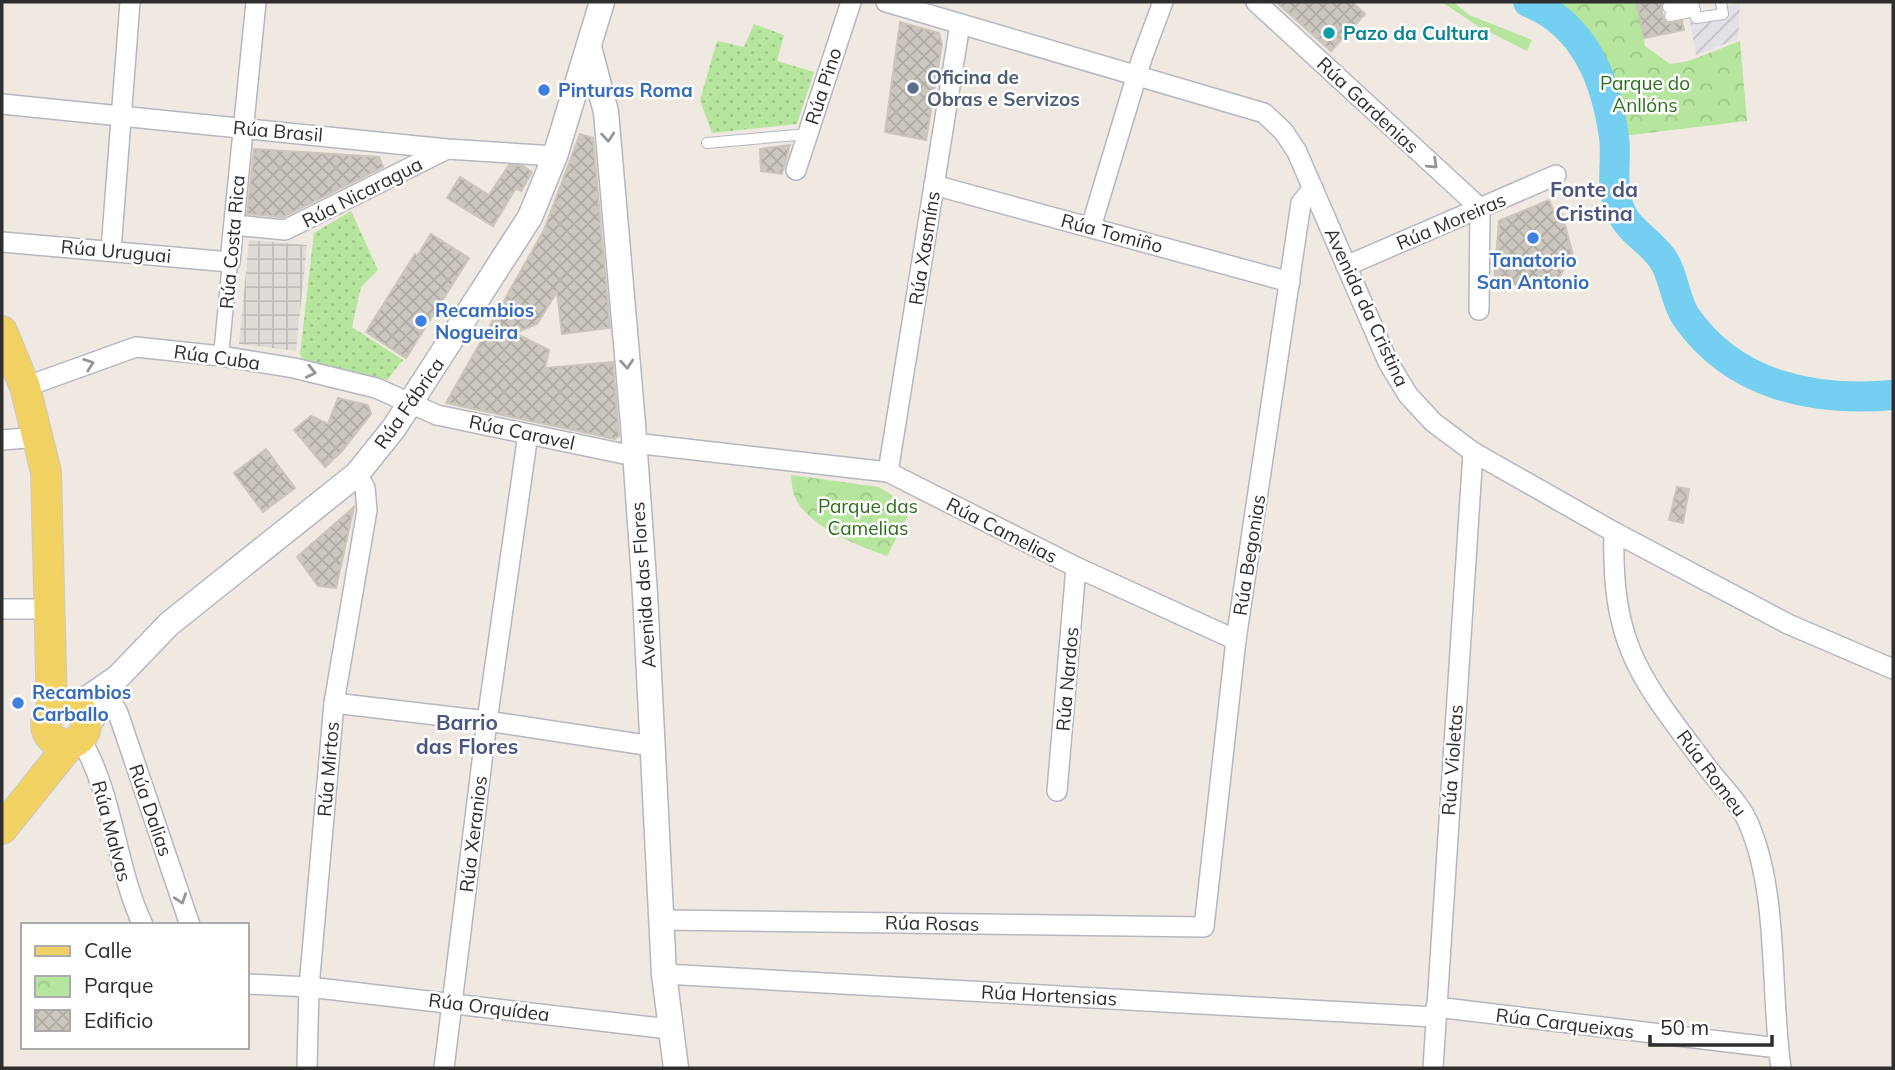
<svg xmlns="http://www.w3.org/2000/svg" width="1895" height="1070" font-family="Mulish,sans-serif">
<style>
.industrial{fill:url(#industrial-furrows)}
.grass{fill:url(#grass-dots)}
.park{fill:url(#park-crowns)}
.garden{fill:#b6e59e}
.plaza{fill:url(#plaza-grid)}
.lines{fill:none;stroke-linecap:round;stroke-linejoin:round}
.river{stroke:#75cff0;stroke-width:30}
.building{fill:url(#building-cross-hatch);stroke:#cbc5ba;stroke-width:2}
.service-casing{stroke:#b4b7c1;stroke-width:12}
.pedestrian-casing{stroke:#b4b7c1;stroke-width:17}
.minor-casing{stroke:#b4b7c1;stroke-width:22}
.tertiary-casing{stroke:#b4b7c1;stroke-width:27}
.primary-casing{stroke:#c9c9c9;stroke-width:32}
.service{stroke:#fff;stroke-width:10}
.pedestrian{stroke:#fff;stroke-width:14}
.minor{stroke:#fff;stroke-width:19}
.tertiary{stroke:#fff;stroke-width:24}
.primary{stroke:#f2d163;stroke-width:30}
.oneway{stroke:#969696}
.culture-dot{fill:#0f9aa8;stroke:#fff;stroke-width:2.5}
.service-dot{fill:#5c6f8a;stroke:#fff;stroke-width:2.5}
.shop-dot{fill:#3f7fe0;stroke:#fff;stroke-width:2.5}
.labels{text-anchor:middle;stroke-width:5;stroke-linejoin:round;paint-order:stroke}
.culture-label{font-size:19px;font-weight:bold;fill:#0d838f;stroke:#fff;text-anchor:start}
.service-label{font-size:19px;font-weight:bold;fill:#4e5e75;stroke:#fff;text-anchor:start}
.park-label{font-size:19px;fill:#2c6e1b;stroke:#fff}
.street-label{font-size:19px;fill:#2e2e2e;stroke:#fff}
.shop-label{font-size:19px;font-weight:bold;fill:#366cbe;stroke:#fff;text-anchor:start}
.neighbourhood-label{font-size:21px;font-weight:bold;fill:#4d5680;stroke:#fff}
</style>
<defs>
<pattern id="industrial-furrows" width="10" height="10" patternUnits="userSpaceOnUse" patternTransform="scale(1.75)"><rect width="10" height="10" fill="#e3e1e8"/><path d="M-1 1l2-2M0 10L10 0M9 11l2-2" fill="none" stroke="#c3c1c7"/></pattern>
<pattern id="grass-dots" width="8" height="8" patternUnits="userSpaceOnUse" patternTransform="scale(1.75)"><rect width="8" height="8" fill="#b6e59e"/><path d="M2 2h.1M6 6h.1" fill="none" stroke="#9dc588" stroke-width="1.8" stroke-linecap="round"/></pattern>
<pattern id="park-crowns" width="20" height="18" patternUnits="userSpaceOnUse" patternTransform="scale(1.75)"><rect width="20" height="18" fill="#b6e59e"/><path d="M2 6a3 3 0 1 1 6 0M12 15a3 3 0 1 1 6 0" fill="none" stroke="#9dc588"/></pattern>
<pattern id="plaza-grid" width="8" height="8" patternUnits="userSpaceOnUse" patternTransform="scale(1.75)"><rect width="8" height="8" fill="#dfdcd8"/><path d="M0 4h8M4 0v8" fill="none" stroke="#c0bdba"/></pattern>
<pattern id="building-cross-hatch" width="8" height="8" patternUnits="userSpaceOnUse" patternTransform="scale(1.75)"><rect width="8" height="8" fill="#cbc7bf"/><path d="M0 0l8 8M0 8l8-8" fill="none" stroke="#afaba4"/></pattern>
</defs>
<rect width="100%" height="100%" fill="#efe9e1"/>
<path class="industrial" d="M1740,3L1738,39L1696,55L1689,15Z"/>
<g class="grass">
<path d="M754,24L784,35L777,61L814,72L797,124L712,133L700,100L717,41L744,47Z"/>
<path d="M351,211L378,270L361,287L352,327L403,360L387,380L304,362L300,354L314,233Z"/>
</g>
<g class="park">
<path d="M1515,2H1636L1645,46L1670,64L1689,61L1740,41L1747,121L1614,137L1596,64L1570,27Z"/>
<path d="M791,475L879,487L912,508L887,556C859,546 808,527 795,497C792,491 792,482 791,475Z"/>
</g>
<path class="garden" d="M1442,2H1453L1469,15L1532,40L1527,51L1476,25Z"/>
<path class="plaza" d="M249,240L307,245L296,351L239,344Z"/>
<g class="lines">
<path class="river" d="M1528,2C1585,25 1606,80 1614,137C1617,158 1611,181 1617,201C1625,231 1645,235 1662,258C1674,274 1674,299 1686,317C1734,386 1814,402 1893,395"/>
</g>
<g class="building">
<path d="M1276,2H1352L1365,14L1331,51Z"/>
<path d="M1636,2H1663L1661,8L1664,20L1671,23L1682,21L1684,30L1644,38Z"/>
<path d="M900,22L939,33L942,44L926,140L885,132Z"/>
<path d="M580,134L593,138L610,328L562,334L557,292L537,324L515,333L549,350L545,368L613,362L619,436L615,439L446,403L544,230Z"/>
<path d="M790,145L782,174L761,171L760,149Z"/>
<path d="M254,149L379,157L383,167L283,217L247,214Z"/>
<path d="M509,165L523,166L532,172L521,191L516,188L493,226L447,198L460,177L489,195Z"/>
<path d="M1549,200L1556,217L1562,214L1573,255L1553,287L1494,283L1499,221Z"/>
<path d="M431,234L469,258L406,358L366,332L415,254L417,256Z"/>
<path d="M338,398L368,405L371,414L341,452L325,467L294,430L311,416L328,424Z"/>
<path d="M266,449L295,488L263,512L234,473Z"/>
<path d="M1677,487L1689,489L1683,523L1669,520Z"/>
<path d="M354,507L336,588L318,586L297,557Z"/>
</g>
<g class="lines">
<g class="service-casing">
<g id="service">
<path d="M1693,2L1696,18L1723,14L1721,2"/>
<path d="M1668,7L1692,2"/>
<path d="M1670,16L1695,11"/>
<path d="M707,143L807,134"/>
</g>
</g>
<g class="pedestrian-casing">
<path id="pedestrian" d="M221,356L230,262"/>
</g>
<g class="minor-casing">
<g id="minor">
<path d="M886,2L1264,113L1284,132L1297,152L1388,362L1408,395L1433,422L1473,452L1614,532L1788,624L1893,669"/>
<path d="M1256,2L1480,208L1479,310"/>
<path d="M2,104L447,149L555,156"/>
<path d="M796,170L851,2"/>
<path d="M934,185L1290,282"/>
<path d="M234,225L285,230L447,149"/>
<path d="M1091,227L1142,58L1163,2"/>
<path d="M2,242L230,262L256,2"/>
<path d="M111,250L130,2"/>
<path d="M1346,266L1556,175"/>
<path d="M25,387L136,347L221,356L294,368L376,388L437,415L634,456"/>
<path d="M2,440L38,437"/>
<path d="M634,443L888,472L1076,567L1236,640"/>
<path d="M888,472L960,24"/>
<path d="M1614,532C1611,647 1641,679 1707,767C1720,785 1742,805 1750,827C1779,897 1770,992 1781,1068"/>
<path d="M2,609H50"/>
<path d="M109,697L118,713L190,925"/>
<path d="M334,703L487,721L652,746"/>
<path d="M80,738C114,794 115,866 143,925"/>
<path d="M1057,791L1076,567"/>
<path d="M660,920L1204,927L1236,640L1301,203L1313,188"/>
<path d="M664,974L1435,1017"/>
<path d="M247,984L309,987L669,1029"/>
<path d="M1436,1007L1778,1048"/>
<path d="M307,1068L309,987L334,703L367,510L365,488L357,474"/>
<path d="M444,1068L487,721L528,434"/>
<path d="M1433,1068L1473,452"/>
</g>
</g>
<g class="tertiary-casing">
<g id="tertiary">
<path d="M589,47L606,112L633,424L645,594L664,974L676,1068"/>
<path d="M75,707L118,677L169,624L357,474L394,428L530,217L555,156L602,2"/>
<path d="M85,729L113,687"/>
</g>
</g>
<g class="primary-casing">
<g id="primary">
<path d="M2,331L25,387L46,472L52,710"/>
<circle cx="66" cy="724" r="20"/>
<path d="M2,829L71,743"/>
</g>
</g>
<use href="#service" class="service"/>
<use href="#pedestrian" class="pedestrian"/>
<use href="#minor" class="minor"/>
<use href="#tertiary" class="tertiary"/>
<use href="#primary" class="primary"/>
</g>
<defs><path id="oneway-chevron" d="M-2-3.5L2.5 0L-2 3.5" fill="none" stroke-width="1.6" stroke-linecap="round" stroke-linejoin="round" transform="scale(1.75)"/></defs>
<g class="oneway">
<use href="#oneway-chevron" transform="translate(608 137) rotate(85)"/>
<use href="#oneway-chevron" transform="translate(1433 164) rotate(43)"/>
<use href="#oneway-chevron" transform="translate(89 364) rotate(-20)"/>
<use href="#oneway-chevron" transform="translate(627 364) rotate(85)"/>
<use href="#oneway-chevron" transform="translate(311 372) rotate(13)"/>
<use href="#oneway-chevron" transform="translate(181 899) rotate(71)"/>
</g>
<circle class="culture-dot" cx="1329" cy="33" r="7"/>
<circle class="service-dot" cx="913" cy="88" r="7"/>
<g class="shop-dot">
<circle cx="544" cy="90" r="7"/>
<circle cx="1533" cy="238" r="7"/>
<circle cx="421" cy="321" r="7"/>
<circle cx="18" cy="703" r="7"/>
</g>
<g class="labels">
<g class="culture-label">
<text x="1343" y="40">Pazo da Cultura</text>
</g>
<g class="service-label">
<text x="927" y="84">Oficina de<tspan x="927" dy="22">Obras e Servizos</tspan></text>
</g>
<g class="park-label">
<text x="1645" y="90">Parque do<tspan x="1645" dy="22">Anllóns</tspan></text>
<text x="868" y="513">Parque das<tspan x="868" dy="22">Camelias</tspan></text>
</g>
<g class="street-label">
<text transform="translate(823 86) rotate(-72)" y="7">Rúa Pino</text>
<text transform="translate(1368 105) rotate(43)" y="7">Rúa Gardenias</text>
<text transform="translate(278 131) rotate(5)" y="7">Rúa Brasil</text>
<text transform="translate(362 192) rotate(-27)" y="7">Rúa Nicaragua</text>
<text transform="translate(1451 221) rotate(-23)" y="7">Rúa Moreiras</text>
<text transform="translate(1112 233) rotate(15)" y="7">Rúa Tomiño</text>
<text transform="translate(232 242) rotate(-85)" y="7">Rúa Costa Rica</text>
<text transform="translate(924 248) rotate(-81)" y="7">Rúa Xasmíns</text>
<text transform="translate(116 251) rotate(5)" y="7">Rúa Uruguai</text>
<text transform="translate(1367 307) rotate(65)" y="7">Avenida da Cristina</text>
<text transform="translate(217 357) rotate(8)" y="7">Rúa Cuba</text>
<text transform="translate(409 403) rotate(-55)" y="7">Rúa Fábrica</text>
<text transform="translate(522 432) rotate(12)" y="7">Rúa Caravel</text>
<text transform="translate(1002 530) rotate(27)" y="7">Rúa Camelias</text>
<text transform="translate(1249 555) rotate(-81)" y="7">Rúa Begonias</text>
<text transform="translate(643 585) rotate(-94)" y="7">Avenida das Flores</text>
<text transform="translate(1067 679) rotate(-85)" y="7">Rúa Nardos</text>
<text transform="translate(1452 760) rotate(-86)" y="7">Rúa Violetas</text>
<text transform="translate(328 769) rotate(-85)" y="7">Rúa Mirtos</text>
<text transform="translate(1712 773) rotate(53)" y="7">Rúa Romeu</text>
<text transform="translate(151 810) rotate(71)" y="7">Rúa Dalias</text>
<text transform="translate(112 831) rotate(75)" y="7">Rúa Malvas</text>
<text transform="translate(473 834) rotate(-83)" y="7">Rúa Xeranios</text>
<text transform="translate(932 923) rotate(1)" y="7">Rúa Rosas</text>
<text transform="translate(1049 995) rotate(3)" y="7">Rúa Hortensias</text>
<text transform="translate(489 1007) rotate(7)" y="7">Rúa Orquídea</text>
<text transform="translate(1565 1023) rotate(7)" y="7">Rúa Carqueixas</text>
</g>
<g class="shop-label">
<text x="558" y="97">Pinturas Roma</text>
<text x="1533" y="267" text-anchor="middle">Tanatorio<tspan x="1533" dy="22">San Antonio</tspan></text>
<text x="435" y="317">Recambios<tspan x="435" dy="22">Nogueira</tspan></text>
<text x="32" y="699">Recambios<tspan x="32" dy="22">Carballo</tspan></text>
</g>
<g class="neighbourhood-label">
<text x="1594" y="197">Fonte da<tspan x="1594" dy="24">Cristina</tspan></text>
<text x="467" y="730">Barrio<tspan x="467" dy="24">das Flores</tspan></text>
</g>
</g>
<rect width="1895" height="1070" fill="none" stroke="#2e2e2e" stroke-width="7"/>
<rect x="21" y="923" width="228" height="126" fill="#ffffff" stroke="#ababab" stroke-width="2"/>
<rect x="35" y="946" width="35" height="10" fill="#f2d163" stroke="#ababab" stroke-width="2"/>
<text x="84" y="958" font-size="21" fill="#2e2e2e">Calle</text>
<rect x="35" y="976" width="35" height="21" fill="url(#park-crowns)" stroke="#ababab" stroke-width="2"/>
<text x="84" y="993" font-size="21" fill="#2e2e2e">Parque</text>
<rect x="35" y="1010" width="35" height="21" fill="url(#building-cross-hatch)" stroke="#ababab" stroke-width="2"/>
<text x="84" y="1028" font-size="21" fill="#2e2e2e">Edificio</text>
<path d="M1650 1035v10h122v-10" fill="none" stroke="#2e2e2e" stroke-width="3.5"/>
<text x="1660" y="1035" font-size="21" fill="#2e2e2e" stroke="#ffffff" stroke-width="5" paint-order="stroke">50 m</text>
</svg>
